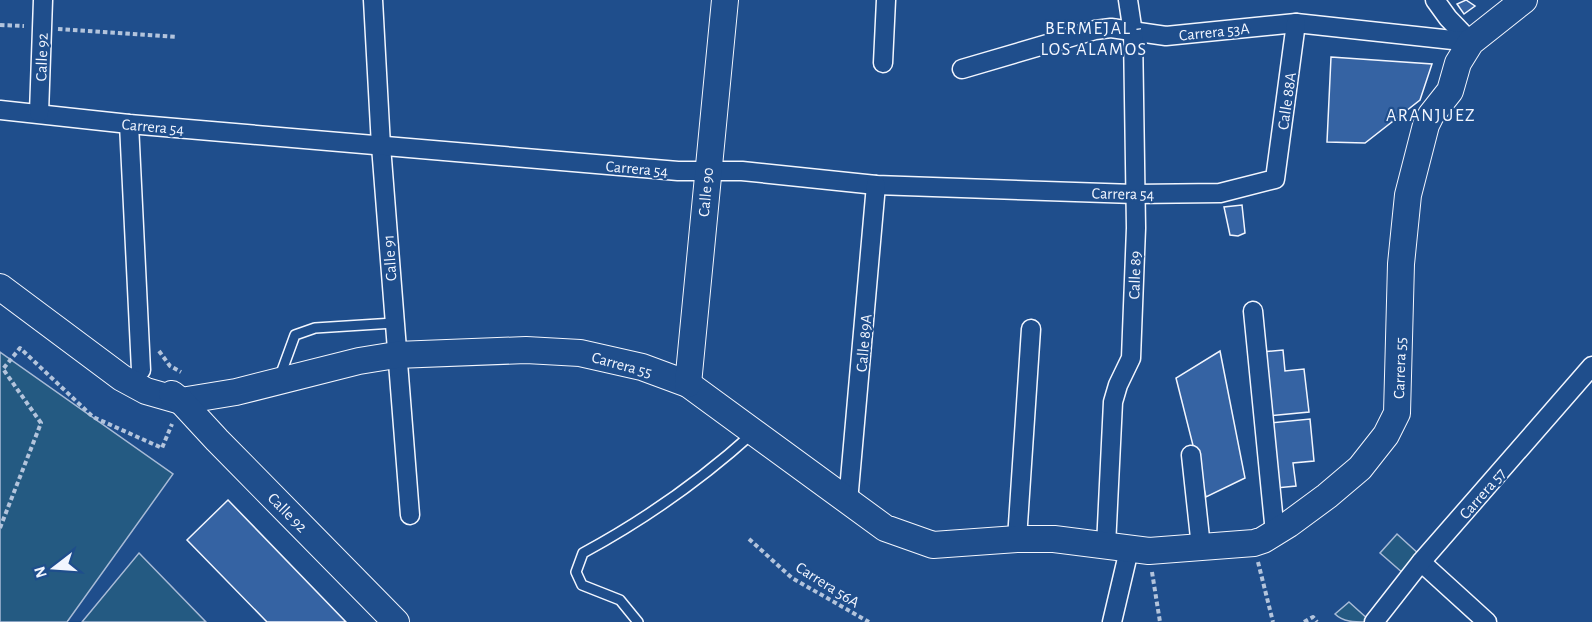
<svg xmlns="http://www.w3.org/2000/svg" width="1592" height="622" font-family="'Alegreya Sans',sans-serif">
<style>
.green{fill:#245a82;stroke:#a8bbd7;stroke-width:1.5}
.building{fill:#3563a3;stroke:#f2f6ff;stroke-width:1.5}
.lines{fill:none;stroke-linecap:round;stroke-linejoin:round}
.lane-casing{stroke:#f2f6ff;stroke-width:12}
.street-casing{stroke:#f2f6ff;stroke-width:21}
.secondary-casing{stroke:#f2f6ff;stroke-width:28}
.path{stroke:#b3c4dc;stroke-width:4;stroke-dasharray:4.5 3;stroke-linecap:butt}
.lane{stroke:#1f4e8c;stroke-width:9}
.street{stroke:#1f4e8c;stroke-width:18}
.secondary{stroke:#1f4e8c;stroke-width:26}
.labels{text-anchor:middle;stroke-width:4.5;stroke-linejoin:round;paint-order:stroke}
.street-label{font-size:16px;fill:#f2f6ff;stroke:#1f4e8c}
.neighbourhood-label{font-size:18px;letter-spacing:1.5px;fill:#f2f6ff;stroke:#1f4e8c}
</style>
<rect width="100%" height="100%" fill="#1f4e8c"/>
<g class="green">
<path d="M0,352L173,474L67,622H0Z"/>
<path d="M1397,534L1420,555L1404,574L1380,553Z"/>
<path d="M139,553L206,622H82Z"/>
<path d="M1349,602L1369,620L1367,622C1354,622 1343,622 1335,614Z"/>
</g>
<g class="building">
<path d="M1466,0L1475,6L1464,14L1457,4Z"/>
<path d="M1331,57L1432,64L1420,100L1365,143L1327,142Z"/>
<path d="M1242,205L1245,233L1238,236L1230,235L1224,207Z"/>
<path d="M1283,350L1285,371L1304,369L1309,412L1268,416L1261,352Z"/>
<path d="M1220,351L1245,478L1206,497L1176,378Z"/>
<path d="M1310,419L1314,461L1293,463L1296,486L1276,488L1269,423Z"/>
<path d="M228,500L346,622H267L187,540Z"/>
</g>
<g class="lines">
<g class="lane-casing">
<g id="lane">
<path d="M280,376L295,335L315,328L394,323"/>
<path d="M638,622L620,600L582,585L576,572L583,553C644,520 701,480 753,433"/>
</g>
</g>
<g class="street-casing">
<g id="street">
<path d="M373,0L381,146L410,515"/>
<path d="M1435,0L1448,18L1471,42"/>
<path d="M883,63L886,0"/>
<path d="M962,69L1095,30L1111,28L1166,36L1296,23L1471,42"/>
<path d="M0,110L129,124L678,171H742L876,185L1134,194L1220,193L1275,179L1296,23"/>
<path d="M39,113L43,0"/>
<path d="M129,124L141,370"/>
<path d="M1253,311L1275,533"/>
<path d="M1191,455L1201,547"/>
<path d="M848,502L876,185"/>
<path d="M1017,539L1031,329"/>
<path d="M1106,546L1113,402L1118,385L1131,358L1136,228L1133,33L1128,0"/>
<path d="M1421,562L1487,622"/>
<path d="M1112,622L1129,550"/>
<path d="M1374,622L1421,562L1592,366"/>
</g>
</g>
<g class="secondary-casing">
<g id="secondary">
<path d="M0,287L122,378L146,391L181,401L236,392L359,361L396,355L526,350L580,353L642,367L688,384L885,528L933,545L1017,539H1054L1149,551L1254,543L1263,540L1289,524L1327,496L1360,468L1386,435L1397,413L1401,264L1408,195L1426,125L1431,115L1450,91L1458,63L1471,42L1524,0"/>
<path d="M688,384L725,0"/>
<path d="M172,394L181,401L217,440L396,622"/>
</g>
</g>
<g class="path">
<path d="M0,25L24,26"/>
<path d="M58,29L177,37"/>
<path d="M159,351L170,366L181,372"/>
<path d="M0,528L41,423L3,369L20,348L93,417L162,448L172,424"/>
<path d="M749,539L792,578L869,622"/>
<path d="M1258,562L1273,622"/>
<path d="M1152,572L1160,622"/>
<path d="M1304,622L1313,617L1317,622"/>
</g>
<use href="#lane" class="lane"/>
<use href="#street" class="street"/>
<use href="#secondary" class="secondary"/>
</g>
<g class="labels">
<g class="street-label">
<text transform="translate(1214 31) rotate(-6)" y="6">Carrera 53A</text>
<text transform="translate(41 57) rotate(-88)" y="6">Calle 92</text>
<text transform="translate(1286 101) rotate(-82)" y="6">Calle 88A</text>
<text transform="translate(153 126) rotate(5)" y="6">Carrera 54</text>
<text transform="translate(637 168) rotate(5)" y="6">Carrera 54</text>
<text transform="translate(705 192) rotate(-85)" y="6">Calle 90</text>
<text transform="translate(1123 193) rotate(1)" y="6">Carrera 54</text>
<text transform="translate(389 258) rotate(-94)" y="6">Calle 91</text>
<text transform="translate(1134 275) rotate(-88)" y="6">Calle 89</text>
<text transform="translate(863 343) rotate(-85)" y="6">Calle 89A</text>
<text transform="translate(622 364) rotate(15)" y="6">Carrera 55</text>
<text transform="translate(1399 368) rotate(-88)" y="6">Carrera 55</text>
<text transform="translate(1482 493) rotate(-49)" y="6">Carrera 57</text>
<text transform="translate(288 512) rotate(45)" y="6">Calle 92</text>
<text transform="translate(828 584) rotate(32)" y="6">Carrera 56A</text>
</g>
<g class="neighbourhood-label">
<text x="1094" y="34">BERMEJAL -<tspan x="1094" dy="21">LOS ALAMOS</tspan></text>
<text x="1431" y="121">ARANJUEZ</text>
</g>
</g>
<g transform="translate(54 568) rotate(253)" stroke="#1f4e8c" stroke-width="4.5" paint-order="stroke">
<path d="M0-4.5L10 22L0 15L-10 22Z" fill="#f2f6ff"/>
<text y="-9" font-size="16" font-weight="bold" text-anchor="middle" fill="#f2f6ff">N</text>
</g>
</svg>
